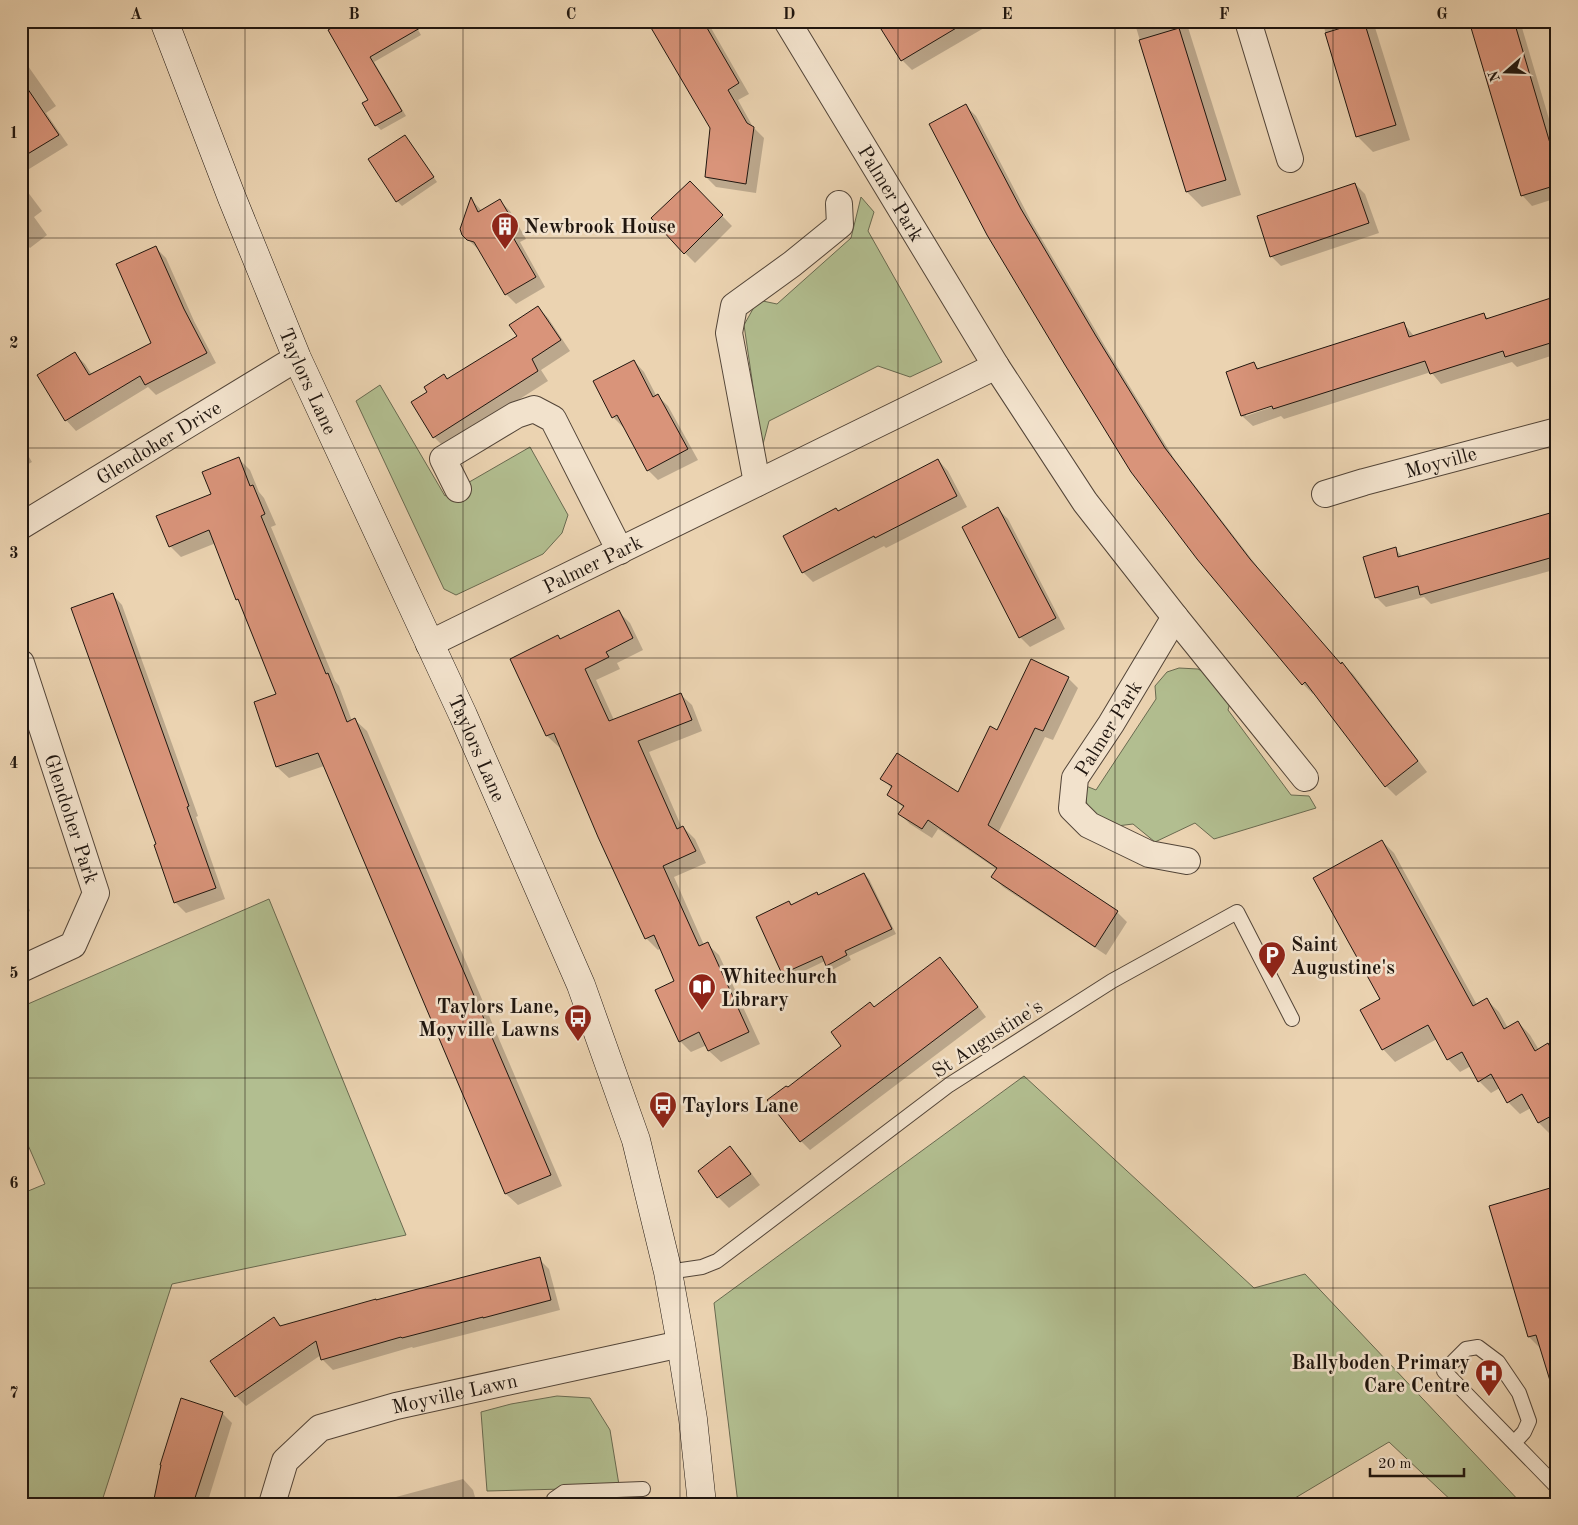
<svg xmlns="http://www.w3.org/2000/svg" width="1578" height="1525" font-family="'Old Standard TT',serif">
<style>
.green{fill:#b2be90;stroke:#696a50}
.shadow{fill:#0003;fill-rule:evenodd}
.building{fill:#d9947a;stroke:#20160f}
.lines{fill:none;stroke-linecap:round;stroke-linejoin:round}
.lane-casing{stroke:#534538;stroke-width:16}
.street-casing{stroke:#534538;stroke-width:28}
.secondary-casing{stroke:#20160f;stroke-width:29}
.lane{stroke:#f2e2cc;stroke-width:14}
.street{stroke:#f2e2cc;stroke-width:26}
.secondary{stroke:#f2e2cc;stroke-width:28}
.grid{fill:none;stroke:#20160f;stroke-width:1;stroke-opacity:0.55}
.labels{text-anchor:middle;stroke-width:5;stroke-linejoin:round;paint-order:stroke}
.street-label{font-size:20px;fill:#20160f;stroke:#f2e2cc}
.poi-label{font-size:20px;font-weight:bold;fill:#20160f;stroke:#f2e2cc;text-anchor:start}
.neatline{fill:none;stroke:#20160f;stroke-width:2}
.grid-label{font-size:16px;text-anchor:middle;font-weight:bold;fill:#20160f}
</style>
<rect width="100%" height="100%" fill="#ebd3b1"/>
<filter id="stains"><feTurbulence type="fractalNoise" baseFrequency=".004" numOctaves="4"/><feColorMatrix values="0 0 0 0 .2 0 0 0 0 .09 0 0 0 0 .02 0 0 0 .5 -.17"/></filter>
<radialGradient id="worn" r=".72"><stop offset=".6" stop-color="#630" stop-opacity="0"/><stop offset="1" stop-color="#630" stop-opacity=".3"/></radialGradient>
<g class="green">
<path d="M861,197L874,212L868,231L942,362L910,377L878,366L769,421L762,448L744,325L758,300L777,304L851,238Z"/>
<path d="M380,385L445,496L530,447L568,515L562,533L543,554L456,595L444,589L356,401Z"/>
<path d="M1179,668L1198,669L1213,677L1232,695L1228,710L1291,795L1309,796L1316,808L1214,839L1195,823L1155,842L1133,824L1109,827C1089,812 1085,812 1086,786L1096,790L1156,699L1155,686L1167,672Z"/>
<path d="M269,899L406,1235L172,1284L101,1504H21V1194L45,1184L21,1129V1007Z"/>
<path d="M1024,1076L1254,1288L1305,1274L1522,1504H1455L1389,1442L1285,1504H738L714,1303Z"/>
<path d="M557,1396L590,1398L610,1430L619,1485L564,1489L487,1491L481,1412L511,1404Z"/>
</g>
<g class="shadow">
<path d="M349,21L353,25L413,21L421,35L374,62L406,116L381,130L376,125Z"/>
<path d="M649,21H707L749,94L738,100L753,127L764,138L756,193L716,187L706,177L711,128Z"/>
<path d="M887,21H996L912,70L902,60Z"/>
<path d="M1134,21H1186L1241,195L1202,207L1187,192Z"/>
<path d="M1322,21H1373L1410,140L1373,152L1357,136Z"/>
<path d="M1471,21H1520L1557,146V198L1532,206L1522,195Z"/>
<path d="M21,56L56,106L46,113L68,145L21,174Z"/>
<path d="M966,106L976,116L1031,221L1106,348L1175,460L1260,570L1341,665L1342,664L1353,674L1427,772L1396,796L1386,786L1314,693L1313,694L1303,684L1211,575Z"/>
<path d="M405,136L409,141L437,182L402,206L397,201Z"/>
<path d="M21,183L42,211L34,217L47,235L30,248L21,240Z"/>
<path d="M690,183L732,226L695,263L685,253Z"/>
<path d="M1355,184L1365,194L1379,233L1281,266L1271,256Z"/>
<path d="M471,199L482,211L500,201L510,211L526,239L520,242L545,287L516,304L506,294L479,250L463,235Z"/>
<path d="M156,248L166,258L194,321L216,363L156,395L148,387L76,431L66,420L75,354L85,364L92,375L153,343Z"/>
<path d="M1557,297V354L1517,367L1512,362L1441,384L1431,372L1284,419L1281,416L1253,426L1242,416L1254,364L1260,370L1404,324L1414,336L1483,314L1489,319ZM1277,403L1278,405L1246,416V413Z"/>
<path d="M538,307L548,318L570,351L541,370L548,381L444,447L434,437L448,380L518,336Z"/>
<path d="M634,361L644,372L657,397L658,396L668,406L698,460L658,480L648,470L625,426L623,427L613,417Z"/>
<path d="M21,444L32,462L21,468Z"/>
<path d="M239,459L250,470L259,492L264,498L276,525L271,527L335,681L339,686L352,721L355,720L367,731L562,1186L518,1205L506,1194L324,766L289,778L277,767L256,703L277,694L241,602L237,599L216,543L181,557L170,546L213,494Z"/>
<path d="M938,460L948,471L967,507L886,548L884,546L813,582L803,572L838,512Z"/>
<path d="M998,509L1008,519L1065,629L1030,647L1020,637Z"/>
<path d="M1557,513V569L1431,604L1424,597L1386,607L1376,597L1395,549L1403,557Z"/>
<path d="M112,594L122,605L198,816L196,817L225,899L186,913L176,903L155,845H158Z"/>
<path d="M619,612L630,623L643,650L617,663L620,669L596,680L614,720L680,694L692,705L702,731L649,752L682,828L683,827L695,839L706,863L674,877L704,945L707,944L719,955L760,1044L721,1062L709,1051L707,1045L691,1052L680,1041L676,981L661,948L658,950L646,938L599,836L561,746L559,747L547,736L512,659L558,636L561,640Z"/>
<path d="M1068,678L1078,688L1053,740L1045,737L998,833L1117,912L1127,922L1106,955L1003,887L993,877L998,870L938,829L932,838L910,824L900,814L904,808L888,795L892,789L882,778L958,794L998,731Z"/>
<path d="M1382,841L1394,853L1477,1005L1487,1000L1499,1012L1508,1028L1518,1022L1530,1035L1539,1050L1548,1045L1557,1054V1132L1551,1135L1539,1123L1531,1108L1520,1114L1508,1102L1500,1088L1491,1093L1479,1081L1471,1066L1460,1072L1448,1059L1437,1039L1395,1062L1383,1049Z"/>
<path d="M864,874L869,879L896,934L849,956L851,960L832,970L825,961L787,979L783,974L757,917L789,903L792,906L819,896Z"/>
<path d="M21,888L30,911L21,915Z"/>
<path d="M940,959L949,968L986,1017L810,1150L801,1141L788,1089L843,1046L875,1008Z"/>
<path d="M730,1148L740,1158L760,1185L729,1208L718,1197L699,1171Z"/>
<path d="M1490,1207L1541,1349L1529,1337Z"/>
<path d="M539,1259L549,1269L560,1310L413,1348L412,1347L333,1370L322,1359L321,1355L246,1406L236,1396L274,1318L282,1327Z"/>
<path d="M222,1413L232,1423L207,1504H154Z"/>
<path d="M463,1479L473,1490L477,1504H370Z"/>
<path d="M618,1500L622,1504L567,1503Z"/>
</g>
<g class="building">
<path d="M344,21H350L352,25L358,21H432L370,57L402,111L375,126L362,103L368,100L328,30Z"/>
<path d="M647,21H703L739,83L728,90L747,123L754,127L746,184L705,177L710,128Z"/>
<path d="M876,21H968L901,61Z"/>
<path d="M1364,21L1396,125L1356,137L1325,33Z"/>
<path d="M1469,21H1514L1557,167V185L1521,196Z"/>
<path d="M1179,28L1226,180L1186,192L1139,40Z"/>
<path d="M21,79L59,135L21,158Z"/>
<path d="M966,104L1021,209L1096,336L1165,448L1250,559L1341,664L1342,662L1418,761L1385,787L1305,682L1302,685L1197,559L1131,472L1065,365L987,235L929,124Z"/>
<path d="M405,135L434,177L396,202L368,159Z"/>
<path d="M690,181L723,215L684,254L651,218Z"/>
<path d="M1355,183L1369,223L1270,257L1257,216Z"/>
<path d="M471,197L478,212L500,199L517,228L510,232L536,277L505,295L474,242L467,240L462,235L460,229Z"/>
<path d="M156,246L184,309L207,353L145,385L140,376L65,421L37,375L75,352L89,375L151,343L116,264Z"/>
<path d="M1557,296V341L1505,357L1503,351L1430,374L1425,361L1273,409L1272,406L1241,416L1226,372L1254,362L1257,369L1404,322L1409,337L1484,313L1486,319Z"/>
<path d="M538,306L561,340L532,359L538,371L433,438L411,402L427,392L424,387L444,374L447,379L517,336L509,325Z"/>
<path d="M634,360L653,397L658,394L688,449L647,471L617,415L612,418L593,381Z"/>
<path d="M239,457L250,486L253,485L265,514L261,516L326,674L328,673L347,722L355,718L551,1175L505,1194L318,753L276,767L254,702L276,694L238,599L236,600L209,530L169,547L156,516L211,494L202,472Z"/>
<path d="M938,459L957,496L875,538L874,536L802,573L783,536L836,508L838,511Z"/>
<path d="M998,507L1056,618L1019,638L962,527Z"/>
<path d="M1557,511V556L1420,595L1418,586L1375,598L1363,557L1396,547L1398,557Z"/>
<path d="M113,593L189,806L187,807L216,888L174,903L154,845L156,844L71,608Z"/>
<path d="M619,610L633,638L606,652L609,657L585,669L609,721L681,693L692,720L638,741L677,829L683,826L696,851L663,866L699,946L708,942L749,1032L708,1051L699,1032L679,1042L655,990L674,981L654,935L645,939L598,837L554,733L546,736L510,659L558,635L560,639Z"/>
<path d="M1031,659L1069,677L1043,731L1035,728L988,825L1118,911L1095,947L991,877L997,868L928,820L922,829L898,814L904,806L887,795L892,786L880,779L897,753L958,792L990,726L997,730Z"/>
<path d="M1382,840L1473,1006L1487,998L1504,1029L1518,1021L1535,1051L1548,1043L1557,1060V1113L1538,1123L1522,1094L1507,1103L1491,1074L1478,1082L1462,1052L1447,1060L1428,1025L1382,1050L1360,1010L1380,999L1313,878Z"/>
<path d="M864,873L892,929L845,951L847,955L826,966L822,956L782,974L756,917L789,901L791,905L817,892L818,895Z"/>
<path d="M940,957L978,1007L800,1142L767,1100L786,1086L788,1087L841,1046L831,1032L870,1002L874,1007Z"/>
<path d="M730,1146L751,1174L717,1198L698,1171Z"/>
<path d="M1557,1186V1383L1551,1384L1536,1335L1528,1337L1489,1206Z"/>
<path d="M540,1257L551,1300L483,1318V1317L402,1338L401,1337L321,1360L316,1341L235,1397L210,1361L274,1317L280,1326L376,1299V1300Z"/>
<path d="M181,1398L223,1412L193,1504H153L161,1465H160Z"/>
</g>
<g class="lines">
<g class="lane-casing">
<g id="lane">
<path d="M668,1272L702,1267L717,1261L949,1085L1112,981L1237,912L1292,1019"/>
<path d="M1514,1443L1524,1432L1529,1421L1519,1393L1498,1362L1478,1347L1466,1349L1444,1371L1557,1487"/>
<path d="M554,1499L564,1492L643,1489"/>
</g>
</g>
<g class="street-casing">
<g id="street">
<path id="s1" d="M787,21L996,366L1085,502L1175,617L1305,778"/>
<path d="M1248,21L1290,159"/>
<path d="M757,483L729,333L734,306L792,264L840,225L839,204"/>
<path d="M458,489L443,459L516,415L534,409L553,419L620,551"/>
<path id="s2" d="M1325,494L1364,482L1557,431"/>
<path id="s3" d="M21,526L297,358"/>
<path d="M1175,617L1111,724L1075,778L1072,808L1089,825L1149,854L1187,861"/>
<path id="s4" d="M429,644L996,366"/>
<path id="s5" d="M21,663L96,893L73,945L21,969"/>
<path id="s6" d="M272,1504L285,1461L320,1428L396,1406L681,1344"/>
</g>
</g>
<g class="secondary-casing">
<g id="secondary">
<path id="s7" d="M164,21L232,198L297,358L463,715L581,985L636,1140L668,1272L681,1344L693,1419L702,1504"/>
</g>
</g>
<use href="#lane" class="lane"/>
<use href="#street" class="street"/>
<use href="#secondary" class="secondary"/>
</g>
<path class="grid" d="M245,21V1504M463,21V1504M680,21V1504M898,21V1504M1115,21V1504M1333,21V1504M21,238H1557M21,448H1557M21,658H1557M21,868H1557M21,1078H1557M21,1288H1557"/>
<defs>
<g id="building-pin" transform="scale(1.4375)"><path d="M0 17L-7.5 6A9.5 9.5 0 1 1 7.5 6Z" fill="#8f2418" stroke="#f2e2cc"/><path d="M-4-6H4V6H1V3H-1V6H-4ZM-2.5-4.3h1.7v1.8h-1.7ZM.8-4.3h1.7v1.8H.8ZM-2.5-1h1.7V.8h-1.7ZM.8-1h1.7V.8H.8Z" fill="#fff"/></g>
<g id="parking-pin" transform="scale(1.4375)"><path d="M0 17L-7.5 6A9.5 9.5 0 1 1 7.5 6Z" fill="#8f2418" stroke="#f2e2cc"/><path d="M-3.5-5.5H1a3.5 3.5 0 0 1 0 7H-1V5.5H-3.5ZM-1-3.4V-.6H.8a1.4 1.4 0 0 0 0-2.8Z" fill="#fff"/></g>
<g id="library-pin" transform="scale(1.4375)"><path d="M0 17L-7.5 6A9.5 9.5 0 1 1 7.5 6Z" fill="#8f2418" stroke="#f2e2cc"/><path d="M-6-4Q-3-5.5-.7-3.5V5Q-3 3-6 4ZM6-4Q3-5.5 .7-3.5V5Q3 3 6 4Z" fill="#fff"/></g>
<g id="bus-pin" transform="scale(1.4375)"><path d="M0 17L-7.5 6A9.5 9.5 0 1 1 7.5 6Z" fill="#8f2418" stroke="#f2e2cc"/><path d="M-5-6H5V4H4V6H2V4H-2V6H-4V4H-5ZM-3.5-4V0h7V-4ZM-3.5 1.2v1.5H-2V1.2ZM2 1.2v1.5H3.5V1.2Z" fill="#fff"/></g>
<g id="hospital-pin" transform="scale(1.4375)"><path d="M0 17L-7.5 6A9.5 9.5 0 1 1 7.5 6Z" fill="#8f2418" stroke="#f2e2cc"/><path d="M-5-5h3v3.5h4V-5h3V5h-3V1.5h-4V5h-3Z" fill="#fff"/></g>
</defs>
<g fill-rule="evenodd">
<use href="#building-pin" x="505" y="226"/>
<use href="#parking-pin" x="1272" y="955"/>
<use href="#library-pin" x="702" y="987"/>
<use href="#bus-pin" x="578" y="1018"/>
<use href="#bus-pin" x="663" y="1105"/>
<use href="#hospital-pin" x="1489" y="1373"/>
</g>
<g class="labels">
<g class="street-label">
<text dy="7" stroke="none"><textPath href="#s1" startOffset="201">Palmer Park</textPath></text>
<text dy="7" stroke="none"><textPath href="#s7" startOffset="388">Taylors Lane</textPath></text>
<text dy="7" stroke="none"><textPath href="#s3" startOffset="161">Glendoher Drive</textPath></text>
<text dy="7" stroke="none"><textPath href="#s2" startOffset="120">Moyville</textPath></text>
<text dy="7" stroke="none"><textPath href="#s4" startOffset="182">Palmer Park</textPath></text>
<text transform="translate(1108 728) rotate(-58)" y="7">Palmer Park</text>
<text dy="7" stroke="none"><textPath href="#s7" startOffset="792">Taylors Lane</textPath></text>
<text dy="7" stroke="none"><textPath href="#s5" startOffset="164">Glendoher Park</textPath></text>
<text transform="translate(987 1038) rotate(-33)" y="7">St Augustine's</text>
<text dy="7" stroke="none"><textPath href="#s6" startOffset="232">Moyville Lawn</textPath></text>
</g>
<g class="poi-label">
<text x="524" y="233">Newbrook House</text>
<text x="1291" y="951">Saint<tspan x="1291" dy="23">Augustine's</tspan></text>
<text x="721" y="983">Whitechurch<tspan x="721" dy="23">Library</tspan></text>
<text x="559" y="1013" text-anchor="end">Taylors Lane,<tspan x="559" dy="23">Moyville Lawns</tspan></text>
<text x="682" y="1112">Taylors Lane</text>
<text x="1470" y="1369" text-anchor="end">Ballyboden Primary<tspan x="1470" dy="23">Care Centre</tspan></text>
</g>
</g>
<rect width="1578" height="1525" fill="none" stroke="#ebd3b1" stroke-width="55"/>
<g transform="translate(1506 72) rotate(250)" stroke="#f2e2cc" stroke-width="4" paint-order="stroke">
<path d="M0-4L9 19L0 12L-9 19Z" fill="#20160f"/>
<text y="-8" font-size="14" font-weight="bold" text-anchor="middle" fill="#20160f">N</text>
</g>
<path d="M1370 1468v8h94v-8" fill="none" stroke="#20160f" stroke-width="2.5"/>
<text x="1378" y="1468" font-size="15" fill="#20160f" stroke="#f2e2cc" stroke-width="4" paint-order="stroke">20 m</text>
<rect x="28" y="28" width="1522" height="1470" class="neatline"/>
<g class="grid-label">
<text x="136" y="19">A</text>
<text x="354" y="19">B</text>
<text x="571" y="19">C</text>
<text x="789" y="19">D</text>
<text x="1007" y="19">E</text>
<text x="1224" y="19">F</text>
<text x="1442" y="19">G</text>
<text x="14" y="138">1</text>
<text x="14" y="348">2</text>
<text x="14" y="558">3</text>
<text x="14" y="768">4</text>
<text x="14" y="978">5</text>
<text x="14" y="1188">6</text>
<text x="14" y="1398">7</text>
</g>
<rect width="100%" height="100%" filter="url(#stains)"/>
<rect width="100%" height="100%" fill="url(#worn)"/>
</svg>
